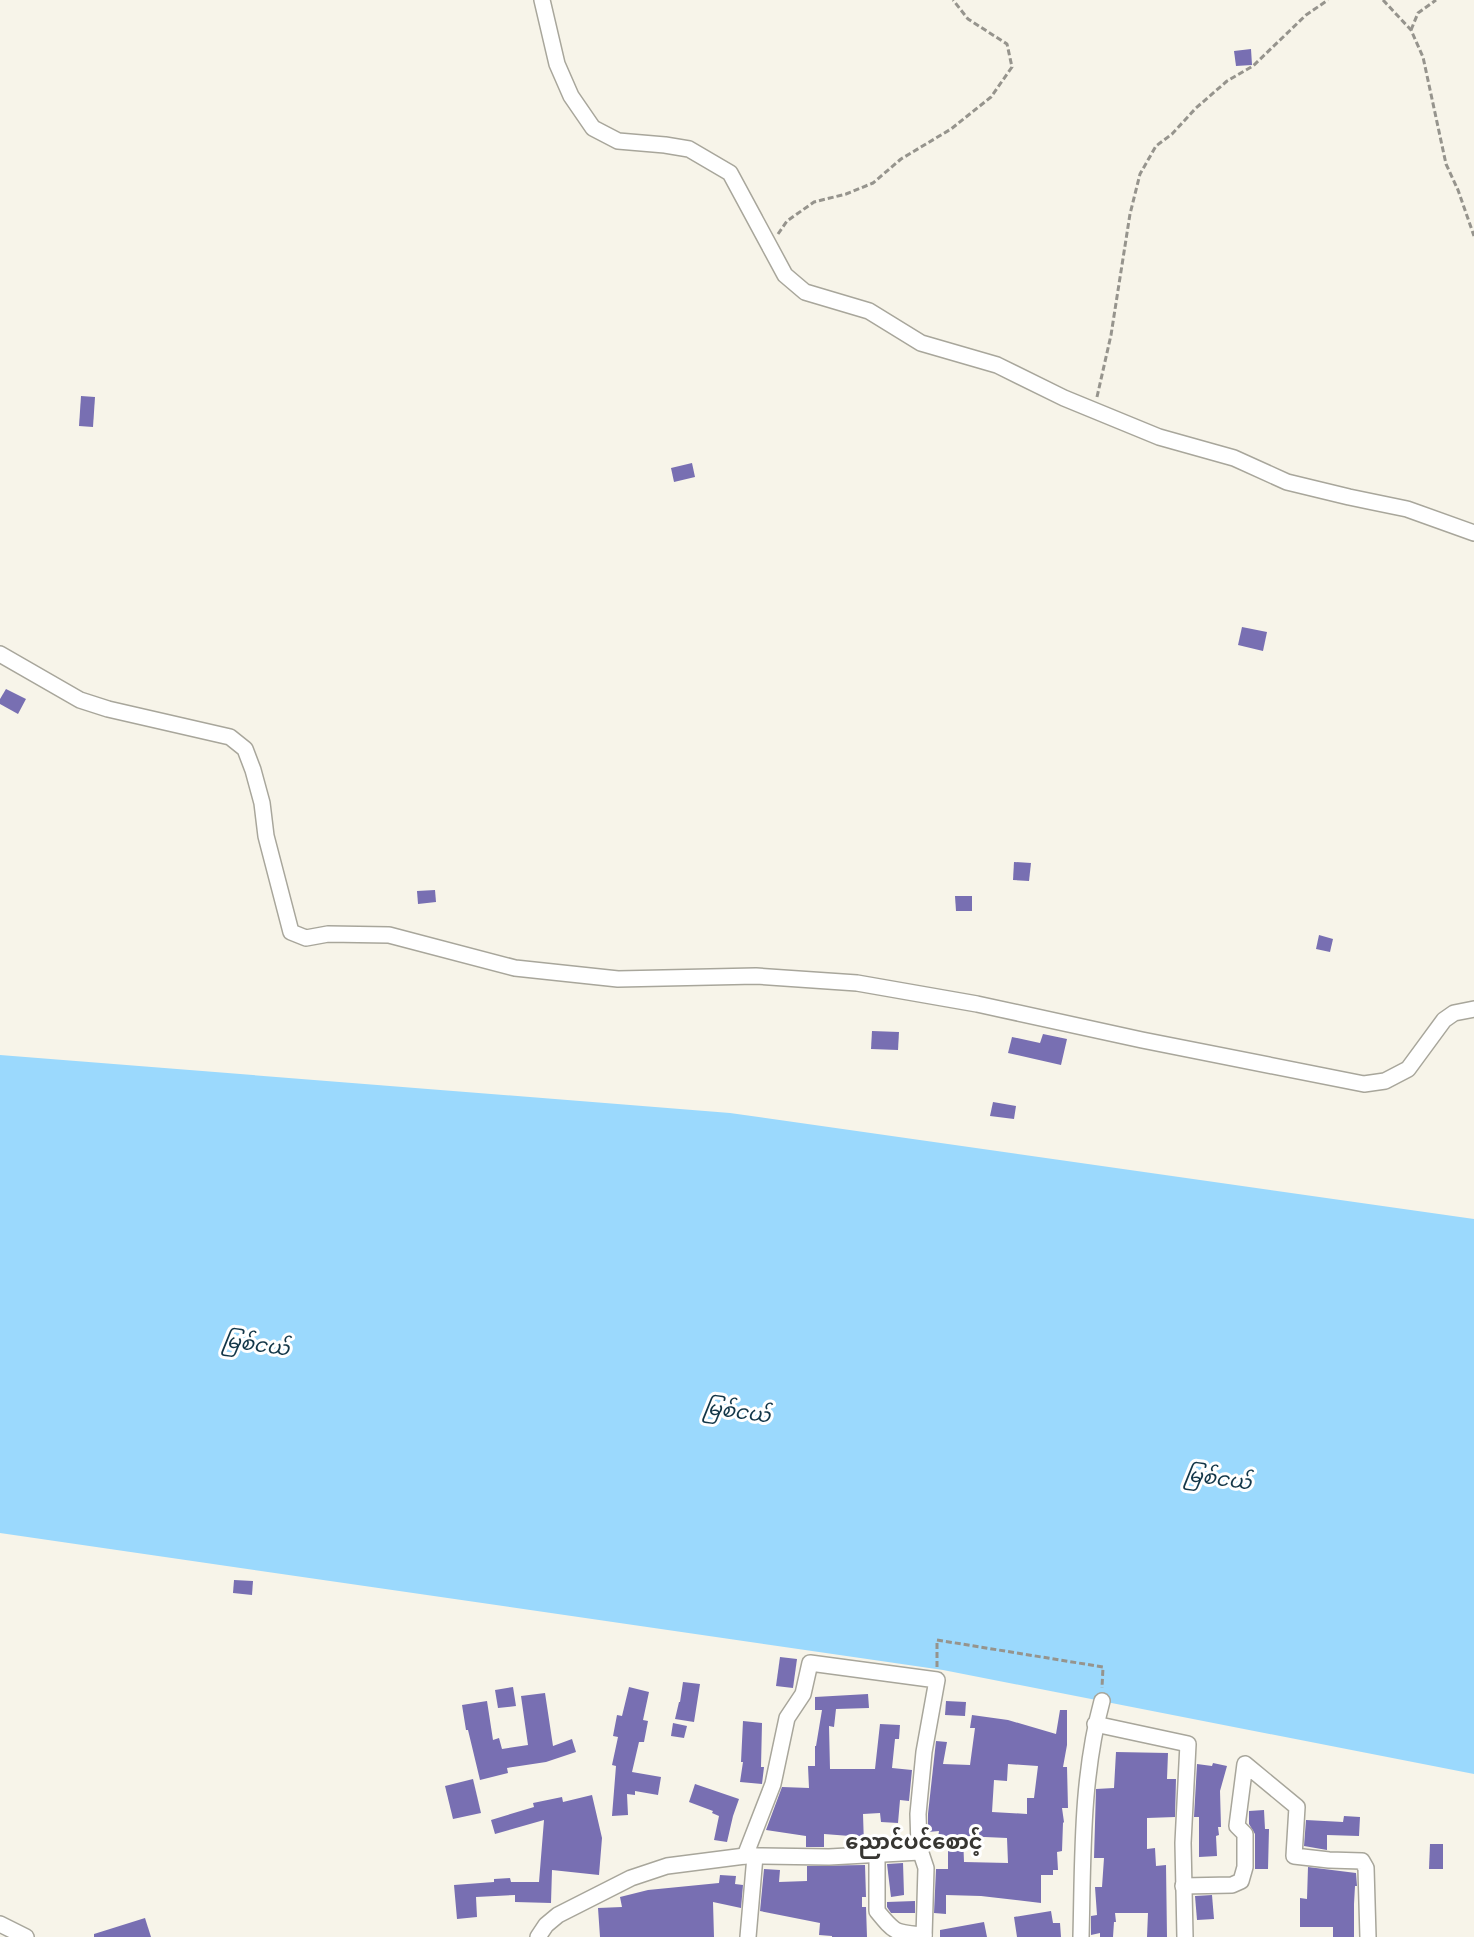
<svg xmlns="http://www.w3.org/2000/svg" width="1474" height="1937" font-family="'Golos Text','Noto Sans Myanmar',sans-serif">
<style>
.water{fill:#9bd9fd}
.building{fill:#786fb2;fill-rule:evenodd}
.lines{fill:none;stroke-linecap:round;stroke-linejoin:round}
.street-casing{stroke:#a8a69b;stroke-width:18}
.path{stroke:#96948d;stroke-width:3;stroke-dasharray:6 3;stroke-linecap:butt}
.street{stroke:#fff;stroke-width:15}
.labels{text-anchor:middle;stroke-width:6;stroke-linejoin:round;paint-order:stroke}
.water-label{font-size:20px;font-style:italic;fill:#123648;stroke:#fff}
.quarter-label{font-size:21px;font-weight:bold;fill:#373632;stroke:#fff}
</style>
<rect width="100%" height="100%" fill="#f7f4e9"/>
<path class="water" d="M0,1055L730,1113L1474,1219V1774L943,1670L0,1533Z"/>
<g class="building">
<path d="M1251,49L1252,65L1236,66L1234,51Z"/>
<path d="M81,396L95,397L93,427L79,426Z"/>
<path d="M692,463L695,477L674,482L671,468Z"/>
<path d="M1242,627L1267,632L1263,651L1238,645Z"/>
<path d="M6,689L26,699L18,714L0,704V699Z"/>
<path d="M1014,862L1031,863L1029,881L1013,880Z"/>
<path d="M435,890L436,902L418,904L417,891Z"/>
<path d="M955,896H972V911H956Z"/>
<path d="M1319,935L1333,939L1330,952L1316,949Z"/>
<path d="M872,1031L899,1032L898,1050L871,1049Z"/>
<path d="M1043,1034L1067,1039L1061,1065L1008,1053L1012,1037L1040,1043Z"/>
<path d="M993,1102L1016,1106L1014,1119L990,1116Z"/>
<path d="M234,1580L253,1581L252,1595L233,1593Z"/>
<path d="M780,1657L797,1659L793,1688L776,1686Z"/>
<path d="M683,1682L700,1684L694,1722L675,1719L679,1702H680Z"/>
<path d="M513,1687L516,1706L498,1708L495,1690Z"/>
<path d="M629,1687L649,1692L643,1720L648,1721L644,1742H639L632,1772L661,1777L658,1795L635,1791V1795L627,1794L628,1815L612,1816L616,1766L612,1765L618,1737L613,1736L617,1715L622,1716Z"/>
<path d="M545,1693L553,1746L572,1739L576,1752L546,1762L507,1768L508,1773L480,1780L468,1730H466L462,1705L487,1701L493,1740L499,1738L502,1749L528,1745L521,1696Z"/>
<path d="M868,1694L869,1708L836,1709L834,1727L829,1726L830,1769H875L880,1724L900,1725L899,1739H895L892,1768L912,1770L909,1801L900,1800L898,1823L881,1822L880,1813L863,1814L864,1845L851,1846L850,1836L824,1834V1847H806V1836L766,1830L782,1787L809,1788L808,1766H815V1746H816L822,1710H815V1697Z"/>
<path d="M946,1701L966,1702L965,1716L945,1715Z"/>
<path d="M1060,1710H1067V1745L1063,1767H1067L1068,1808H1062L1064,1822L1063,1823L1062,1851L1057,1852L1058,1870H1053V1875H1041V1903L981,1896L946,1895V1914L934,1913L936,1869H948V1845L937,1844L939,1831L928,1832V1814L936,1741L947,1742L943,1764L970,1765L975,1728H970L972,1715L1008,1720L1056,1734ZM1008,1764L1038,1766L1034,1798H1027V1814L992,1812L994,1780L1007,1781ZM963,1836L1007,1838L1008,1863L964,1862Z"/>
<path d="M743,1721L762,1723L761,1767H764L762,1784L740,1782L743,1762H741Z"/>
<path d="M673,1723L687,1726L684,1738L671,1736Z"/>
<path d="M1116,1752L1168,1753L1167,1779H1176L1175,1817L1147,1818V1849L1155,1848L1156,1866L1166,1865L1167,1937H1147L1148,1913H1115L1116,1922H1114L1113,1937H1100V1933L1091,1935V1916L1097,1915L1095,1887H1102L1104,1858H1094L1096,1789L1114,1788Z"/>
<path d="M1213,1763L1227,1766L1220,1791L1221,1827H1218L1219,1835L1216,1836L1217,1856L1199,1857V1817H1194L1197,1764L1212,1766Z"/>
<path d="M473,1779L481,1813L453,1819L445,1786Z"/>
<path d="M695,1784L739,1799L733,1816L727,1842L714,1840L719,1816L712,1813L713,1811L689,1802Z"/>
<path d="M592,1795L602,1838L599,1875L552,1870L551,1903L515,1902V1895L476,1897L477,1917L457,1919L454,1885L494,1882V1879L510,1878L511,1882H539L544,1820L495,1834L491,1820L534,1807L533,1803L562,1797L563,1802Z"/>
<path d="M1264,1810L1265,1829H1269L1268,1869H1255V1834L1249,1824V1811Z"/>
<path d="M1344,1816L1360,1817L1359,1836L1327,1835V1850L1304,1846L1306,1820L1343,1822Z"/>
<path d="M1430,1844H1443V1869H1429Z"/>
<path d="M903,1863L904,1895L891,1897L887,1864Z"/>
<path d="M865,1865L866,1897H862V1907H866L867,1937H832V1936L819,1935L820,1923L760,1911L764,1869L780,1870L779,1882L807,1881V1866Z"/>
<path d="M1308,1867L1356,1873L1357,1886H1355L1354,1904V1937H1333V1927H1300V1898L1307,1899Z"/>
<path d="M720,1875L736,1876L735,1884L743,1885L741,1908L713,1902L714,1937H600L598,1908L622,1907L620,1897L648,1890L719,1883Z"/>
<path d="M1212,1895L1214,1919L1197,1920L1195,1896Z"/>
<path d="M915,1901V1913H891L887,1907V1902Z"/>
<path d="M1051,1911L1053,1923H1060L1061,1937H1017L1014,1917Z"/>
<path d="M145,1918L151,1937H94V1934Z"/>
<path d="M984,1922L987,1937H940V1930Z"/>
</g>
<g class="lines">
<g class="street-casing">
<g id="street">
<path d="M542,0L557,64L571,96L593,128L618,141L665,145L689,149L730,173L785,275L805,292L869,311L921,343L997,365L1064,398L1159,437L1234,458L1287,482L1349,497L1407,509L1474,533"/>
<path d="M0,654L80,700L108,709L230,737L245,749L253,770L262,803L266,836L291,932L306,938L328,934L389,935L515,968L618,979L756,976L857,983L977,1004L1142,1040L1364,1084L1385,1081L1408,1069L1444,1020L1454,1013L1474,1009"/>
<path d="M1095,1724L1188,1744L1183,1843L1185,1937"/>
<path d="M877,1855V1911C895,1933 895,1933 924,1935"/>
<path d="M745,1856L773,1784L787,1718L803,1694L810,1663L937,1680L924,1752L918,1814L919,1847L926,1868L924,1937"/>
<path d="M755,1856L829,1857L920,1852"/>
<path d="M1183,1886L1232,1885L1241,1881L1245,1867V1834L1237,1826L1245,1764L1297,1807L1294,1856L1329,1860L1362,1861L1366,1868L1368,1937"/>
<path d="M0,1924L26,1937"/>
<path d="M538,1937L546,1925L558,1915L631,1878L667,1866L745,1856H755L748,1937"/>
<path d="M1081,1937C1083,1858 1081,1778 1102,1701"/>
</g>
</g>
<g class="path">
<path d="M1383,0L1411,30L1423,57L1446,164L1458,190L1474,236"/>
<path d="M1411,30L1418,13L1436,0"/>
<path d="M778,234L787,221L814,202L846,194L873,183L901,159L951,129L991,97L1012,67L1007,44L968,19L953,0"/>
<path d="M1097,397L1111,335L1130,214L1140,174L1156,146L1172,134L1196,108L1227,81L1253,66L1306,15L1328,0"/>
<path d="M937,1667V1640L1103,1667L1102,1688"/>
</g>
<use href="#street" class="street"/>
</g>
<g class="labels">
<g class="water-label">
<text transform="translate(256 1344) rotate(8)" y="7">မြစ်ငယ်</text>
<text transform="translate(737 1411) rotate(8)" y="7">မြစ်ငယ်</text>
<text transform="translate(1218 1478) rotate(8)" y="7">မြစ်ငယ်</text>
</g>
<g class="quarter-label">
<text x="914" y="1849">ညောင်ပင်စောင့်</text>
</g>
</g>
</svg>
